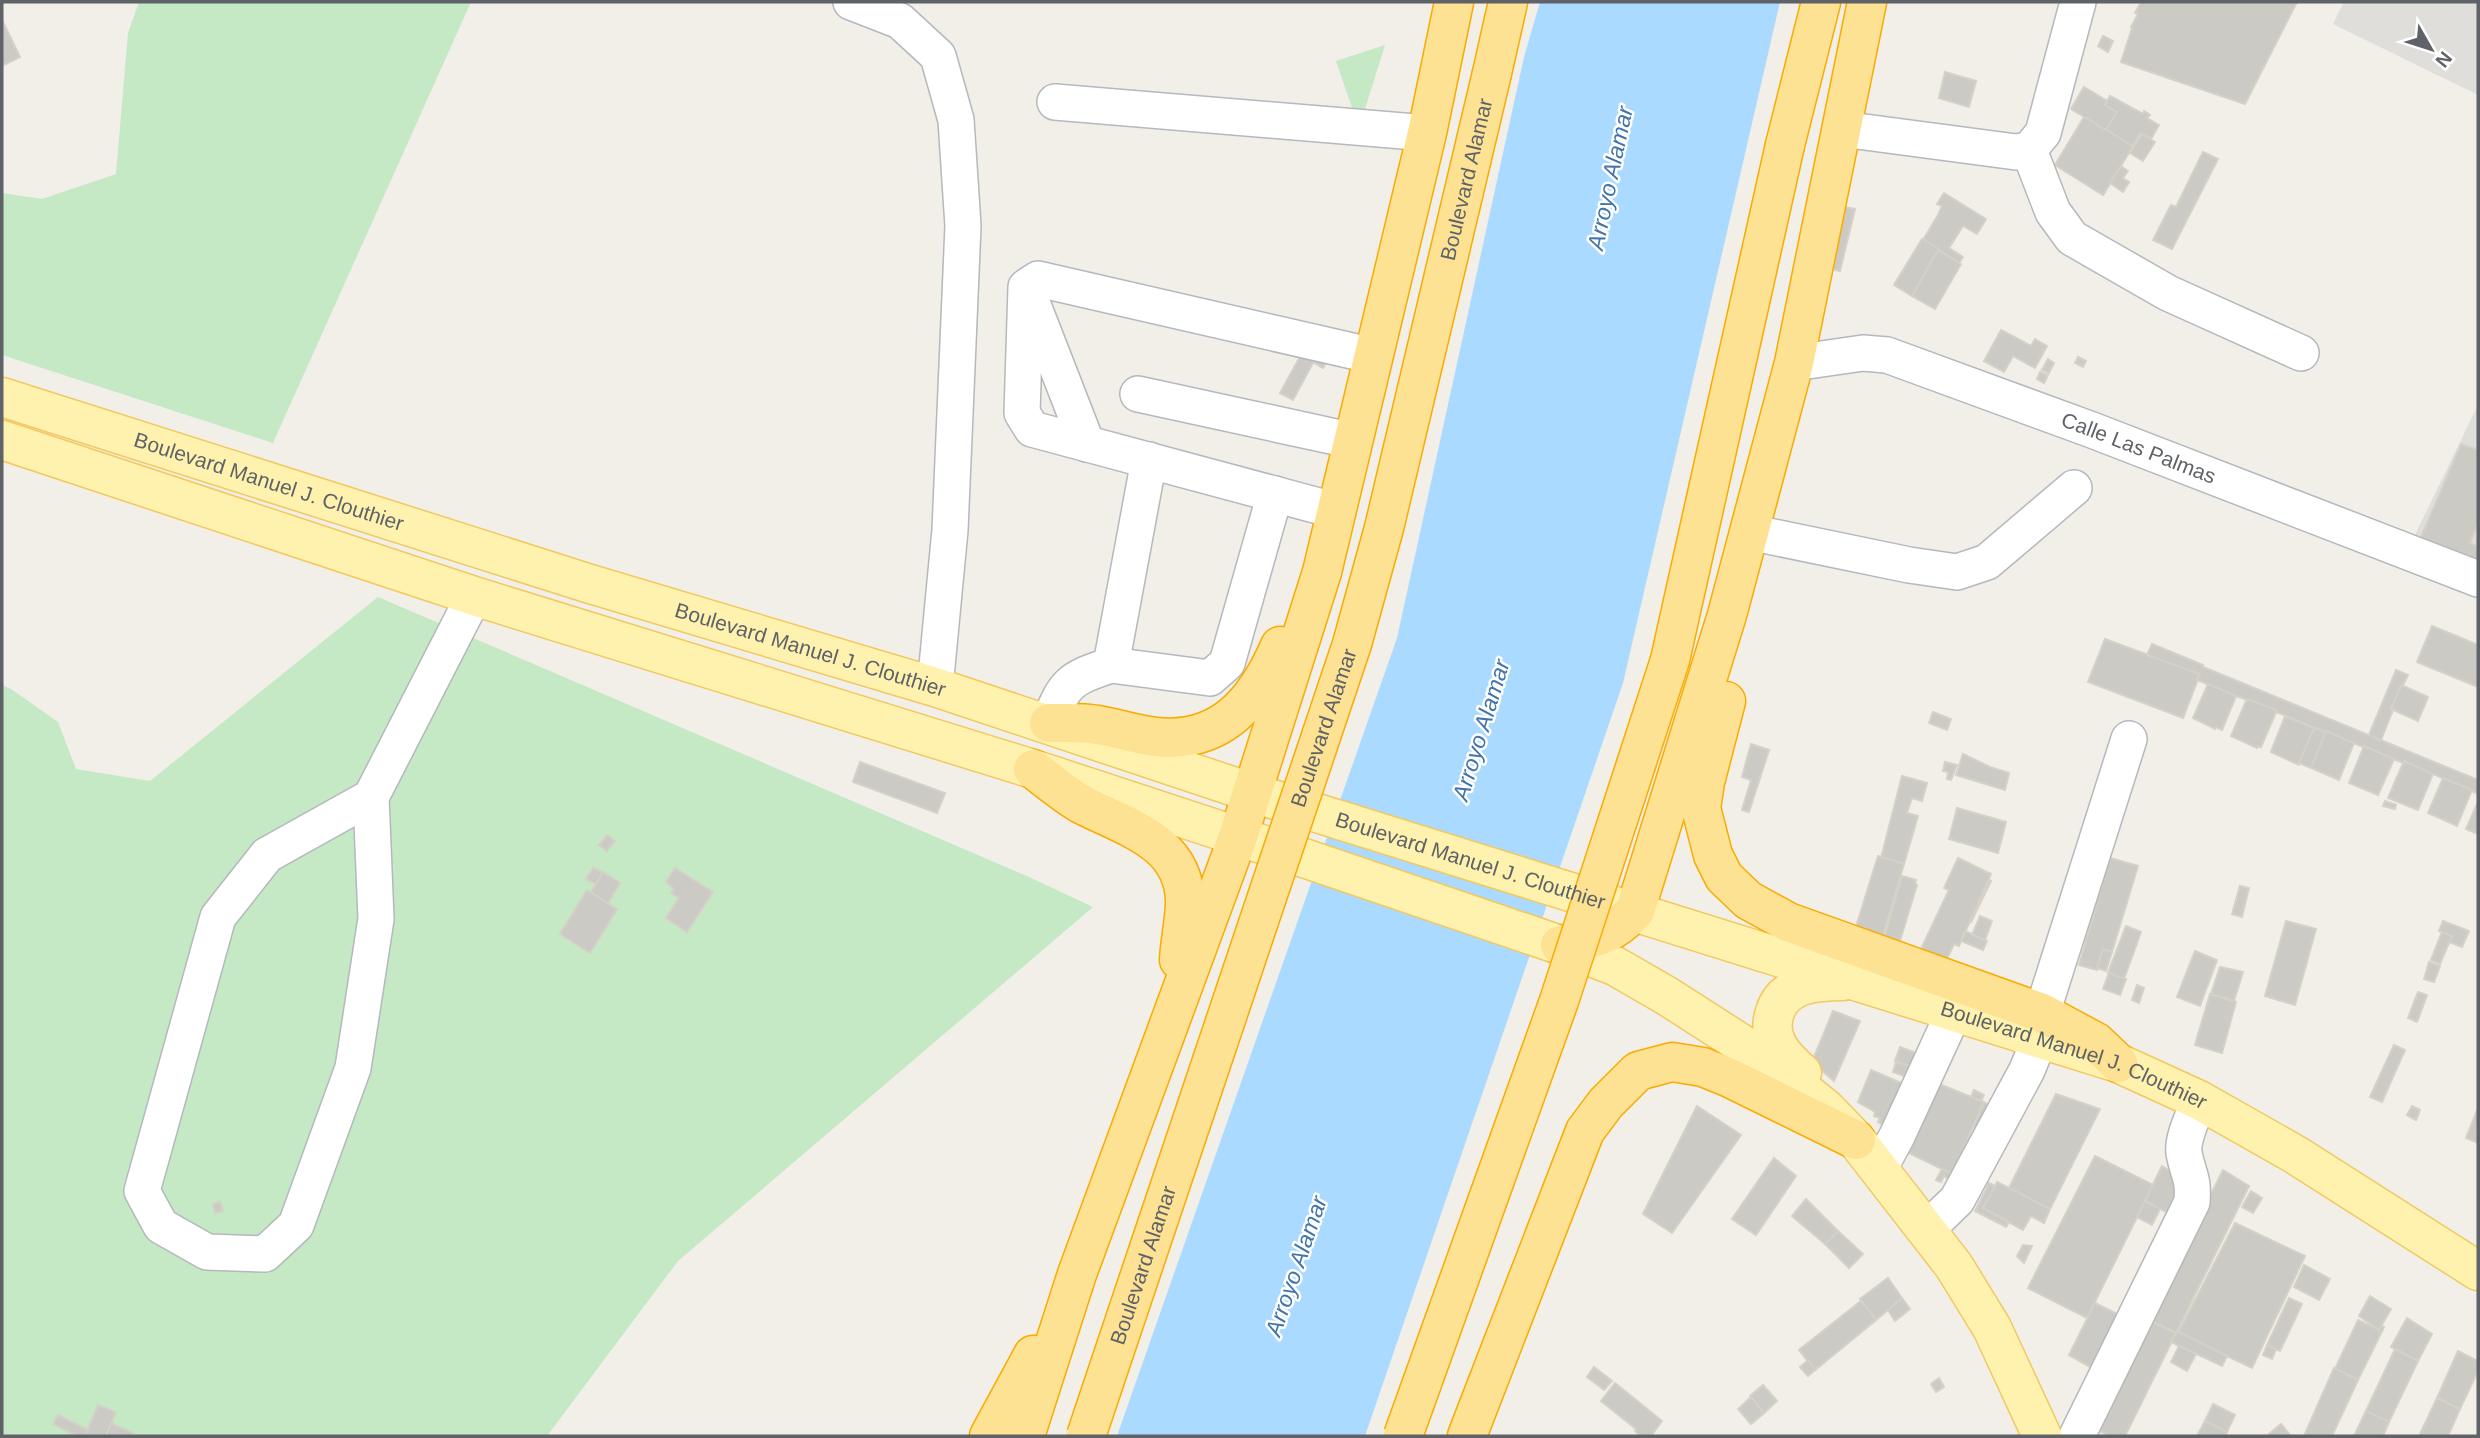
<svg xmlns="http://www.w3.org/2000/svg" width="2480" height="1438" font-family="Helvetica,sans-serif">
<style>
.industrial{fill:#e0deda}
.green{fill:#c5e8c5}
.water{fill:#aadaff}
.building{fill:#cccac5;stroke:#d6d1c6;stroke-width:2}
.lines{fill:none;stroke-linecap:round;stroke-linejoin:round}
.minor-casing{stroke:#b5b8bc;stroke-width:38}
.major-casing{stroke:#f2c960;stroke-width:41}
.highway-casing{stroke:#f9ab00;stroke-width:41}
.minor{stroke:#fff;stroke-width:35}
.major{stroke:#fff2af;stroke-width:38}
.highway{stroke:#fde293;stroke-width:38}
.highway-bridge-casing{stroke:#f9ab00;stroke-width:41;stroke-linecap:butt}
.highway-bridge{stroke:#fde293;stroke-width:38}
.labels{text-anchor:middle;stroke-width:5;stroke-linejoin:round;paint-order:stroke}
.street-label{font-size:21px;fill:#5f6368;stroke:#fff}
.water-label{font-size:23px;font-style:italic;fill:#4174aa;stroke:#fff}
</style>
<rect width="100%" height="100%" fill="#f1efe8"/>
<g class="industrial">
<path d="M2344,2H2478V95L2333,24Z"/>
<path d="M2478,405V566L2412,541Z"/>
</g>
<g class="green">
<path d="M139,2H471L273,443L2,355V193L42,199L116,174L128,33Z"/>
<path d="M1385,45L1359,128L1336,61Z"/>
<path d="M378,597L1029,877L1093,907L678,1261L547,1436H2V685L11,689L58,722L76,769L150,781Z"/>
</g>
<path class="water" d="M1540,2H1780L1623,683L1365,1436H1117L1397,638L1524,57Z"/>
<g class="building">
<path d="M2141,2H2297L2245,104L2121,62L2132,28L2131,27L2138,14L2135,13Z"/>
<path d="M2,20L20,57L2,66Z"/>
<path d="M2103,36L2113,41L2108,52L2098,46Z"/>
<path d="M1945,72L1976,81L1969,107L1939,98Z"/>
<path d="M2084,87L2107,101L2105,105L2117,112L2106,130L2071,109Z"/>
<path d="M2110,96L2143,114L2144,111L2150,115L2147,118L2159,125L2151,139L2140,133L2133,146L2106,130L2117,112L2105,105Z"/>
<path d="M2084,117L2133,146L2103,195L2055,165Z"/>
<path d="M2142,134L2155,142L2143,161L2130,153Z"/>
<path d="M2203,152L2218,159L2172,249L2153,240L2171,205L2176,207Z"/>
<path d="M2121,166L2128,171L2123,178L2129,182L2123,192L2110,183Z"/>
<path d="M1944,193L1986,219L1977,234L1963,226L1949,248L1963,257L1959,263L1923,240L1938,215L1942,206L1937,204Z"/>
<path d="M1835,205L1855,209L1840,271L1831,269Z"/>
<path d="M1922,239L1939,249L1912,296L1894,285Z"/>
<path d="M1938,250L1961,264L1935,309L1912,296Z"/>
<path d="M2001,330L2031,346L2035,339L2047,346L2035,368L2013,356L2004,372L1984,361Z"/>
<path d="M1308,342L1321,348L1293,400L1280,393Z"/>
<path d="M1321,347L1331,352L1323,368L1313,362Z"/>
<path d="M2078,357L2086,361L2083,367L2075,363Z"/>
<path d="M2048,359L2054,363L2049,373L2042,370Z"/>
<path d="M2040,372L2048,375L2044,383L2037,379Z"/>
<path d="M2461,444L2478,450V523L2470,543L2478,547V568L2419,542Z"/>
<path d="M2432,626L2478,645V687L2417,662Z"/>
<path d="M2105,639L2200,674L2183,718L2088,682Z"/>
<path d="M2152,644L2203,665V667L2478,780V794L2404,761L2403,763L2197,680L2200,674L2147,655Z"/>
<path d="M2396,670L2408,675L2391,709L2393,710L2381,740L2369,735Z"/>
<path d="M2208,684L2236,696L2222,730L2216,727L2215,729L2193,718Z"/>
<path d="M2401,685L2428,697L2418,721L2391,709Z"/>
<path d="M2247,699L2277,710L2261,747L2258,746L2257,748L2231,736Z"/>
<path d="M1933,712L1951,719L1947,730L1929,723Z"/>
<path d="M2285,716L2314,728L2299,765L2271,752Z"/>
<path d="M2314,728L2326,733L2311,768L2299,763Z"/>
<path d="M2326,731L2354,743L2339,780L2311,768Z"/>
<path d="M1751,744L1769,750L1749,812L1742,810L1751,780L1742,777Z"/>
<path d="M2364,746L2394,759L2378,795L2349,783Z"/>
<path d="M1963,754L1990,767L2009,773L2005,790L1956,775Z"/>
<path d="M2404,761L2433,774L2418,810L2388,798Z"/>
<path d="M860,762L945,793L937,813L853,782Z"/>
<path d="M1945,762L1957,765L1951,780L1947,779L1948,772L1943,771Z"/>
<path d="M1902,776L1927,783L1922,801L1912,798L1907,813L1918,816L1904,864L1881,858Z"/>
<path d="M2443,778L2472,790L2457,826L2428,813Z"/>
<path d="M2385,801L2396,805L2395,809L2383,806Z"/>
<path d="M2478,802V834L2466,829Z"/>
<path d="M1957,808L2006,822L1998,853L1949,839Z"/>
<path d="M607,835L615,841L607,851L599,845Z"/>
<path d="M1878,856L1904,864L1882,939L1855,930Z"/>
<path d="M1958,858L1991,874L1959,946L1954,944L1944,965L1921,952V949L1949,890L1944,888Z"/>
<path d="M2110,858L2138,866L2112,952L2103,949L2097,970L2079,965Z"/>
<path d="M593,868L603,872L596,884L586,879Z"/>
<path d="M675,868L713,892L687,932L666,918L679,898L671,893L674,889L666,882Z"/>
<path d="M603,872L620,883L608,903L591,892Z"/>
<path d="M1902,876L1916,880L1915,884L1917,885L1899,944L1884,939Z"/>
<path d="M1989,880L1991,881L1971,922L1970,921Z"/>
<path d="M2240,886L2249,888L2242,917L2232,914Z"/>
<path d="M587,890L617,909L590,953L560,934Z"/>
<path d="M1980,916L1992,921L1985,940L1972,935Z"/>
<path d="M2286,921L2316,929L2295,1005L2265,996Z"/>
<path d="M2443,921L2469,931L2462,947L2449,942L2452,936L2439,931Z"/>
<path d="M2126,926L2141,932L2124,979L2108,973Z"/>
<path d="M1965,931L1987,941L1983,950L1961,941Z"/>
<path d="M2442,932L2452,936L2440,964L2431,960Z"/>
<path d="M2103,949L2112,952L2106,971L2097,968Z"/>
<path d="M2195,951L2217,960L2200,1006L2177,997Z"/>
<path d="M2429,962L2440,966L2434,982L2424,979Z"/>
<path d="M2220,967L2243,972L2234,1001L2211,994Z"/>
<path d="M2109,973L2126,979L2120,995L2103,989Z"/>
<path d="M2137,985L2144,988L2139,1003L2132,1000Z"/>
<path d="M2418,992L2427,995L2417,1022L2408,1018Z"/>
<path d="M2210,994L2236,1002L2222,1053L2195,1045Z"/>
<path d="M1833,1011L1860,1021L1834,1081L1812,1062Z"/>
<path d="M2394,1045L2405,1050L2382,1102L2370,1097Z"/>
<path d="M1900,1047L1919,1054L1913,1067L1895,1061Z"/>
<path d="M1896,1062L1913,1067L1909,1078L1893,1072Z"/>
<path d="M1871,1070L1906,1085L1889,1129L1878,1122L1880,1118L1874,1116L1875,1112L1858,1102Z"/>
<path d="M1939,1084L1984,1102L1952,1174L1909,1153Z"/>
<path d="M1974,1090L1984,1095L1981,1101L1971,1097Z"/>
<path d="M2056,1094L2100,1109L2050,1209L2009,1188Z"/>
<path d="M1984,1102L1991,1106L1981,1130L1973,1127Z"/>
<path d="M1697,1106L1741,1135L1672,1233L1643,1214Z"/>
<path d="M2412,1106L2420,1110L2416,1120L2407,1115Z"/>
<path d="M2478,1108V1143L2466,1138Z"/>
<path d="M2095,1156L2153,1185L2087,1318L2028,1288Z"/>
<path d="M1774,1158L1796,1176L1756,1235L1732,1219Z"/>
<path d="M2162,1166L2170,1171L2185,1192L2172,1215L2145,1201Z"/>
<path d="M1942,1169L1952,1174L1950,1180L1944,1176L1941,1182L1936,1180Z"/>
<path d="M2223,1170L2249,1186L2176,1333L2149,1320Z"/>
<path d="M1997,1182L2050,1209L2044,1223L2031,1216L2023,1230L1983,1208Z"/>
<path d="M1989,1183L1995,1186L1983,1208L2009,1222L2006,1227L1975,1211Z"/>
<path d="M2251,1191L2262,1198L2253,1213L2242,1207Z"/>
<path d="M1806,1199L1838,1231L1825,1244L1792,1216Z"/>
<path d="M2145,1201L2160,1209L2152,1225L2137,1217Z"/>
<path d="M220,1202L223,1211L215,1213L213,1204Z"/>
<path d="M2235,1223L2305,1256L2252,1368L2178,1333Z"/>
<path d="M1838,1231L1863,1254L1849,1268L1825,1244Z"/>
<path d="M2023,1245L2032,1246L2024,1263L2017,1256Z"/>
<path d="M2304,1265L2330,1279L2319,1300L2294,1287Z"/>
<path d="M1888,1278L1902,1298L1876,1320L1860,1299Z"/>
<path d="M2370,1296L2391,1309L2379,1330L2359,1316Z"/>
<path d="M1902,1298L1910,1309L1895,1321L1888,1310Z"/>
<path d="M2289,1298L2302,1304L2280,1351L2267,1345Z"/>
<path d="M1861,1301L1876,1320L1815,1370L1799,1350Z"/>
<path d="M2095,1303L2119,1315L2092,1368L2069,1355Z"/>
<path d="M2407,1318L2432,1334L2418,1361L2391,1347Z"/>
<path d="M2149,1320L2176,1333L2125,1436H2110L2095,1429Z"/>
<path d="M2358,1320L2379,1330L2381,1326L2384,1327L2358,1380L2335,1369Z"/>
<path d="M2177,1331L2227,1356L2222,1366L2171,1342Z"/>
<path d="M2267,1345L2276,1349L2272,1359L2263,1355Z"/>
<path d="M2179,1346L2196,1354L2187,1371L2171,1362Z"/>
<path d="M2395,1349L2418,1361L2389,1422L2366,1411Z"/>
<path d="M2458,1351L2478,1361V1371L2460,1409L2437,1398Z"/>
<path d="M1808,1360L1815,1370L1808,1376L1800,1367Z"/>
<path d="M1594,1367L1612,1381L1604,1390L1587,1377Z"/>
<path d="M2334,1368L2358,1380L2332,1436H2304Z"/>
<path d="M1939,1378L1944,1387L1936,1392L1931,1384Z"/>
<path d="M1615,1383L1662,1421L1651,1436H1641L1635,1431L1636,1429L1601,1401Z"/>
<path d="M1763,1385L1777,1401L1764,1413L1750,1396Z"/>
<path d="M1751,1397L1764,1413L1751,1424L1738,1409Z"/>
<path d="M2437,1398L2460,1409L2448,1436H2419Z"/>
<path d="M2213,1404L2235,1415L2227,1432L2205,1421Z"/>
<path d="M98,1405L116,1412L106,1436H85Z"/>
<path d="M2366,1411L2389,1422L2383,1436H2354Z"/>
<path d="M58,1415L88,1430L85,1436H77L53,1424Z"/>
<path d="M2205,1421L2227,1432L2225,1436H2197Z"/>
<path d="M111,1423L133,1433L131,1436H106Z"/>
<path d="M2281,1424L2291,1436H2271L2269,1434Z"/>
</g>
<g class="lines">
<g class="minor-casing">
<g id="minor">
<path d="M851,2L900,21L938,56L956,120L963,226L950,530L935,687"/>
<path d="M1055,102L1427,133"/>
<path d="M1842,129L2016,152L2029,150L2043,133L2078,2"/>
<path d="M2029,150L2053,212L2072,238L2168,293L2301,353"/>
<path d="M1031,300L1087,444"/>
<path id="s1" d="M1794,363L1863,353L1887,355L2092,430L2478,579"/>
<path d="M1138,394L1354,441"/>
<path d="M1337,511L1032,429L1022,413L1026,287L1038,279L1374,356"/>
<path d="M1749,532L1909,565L1957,572L1987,562L2074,488"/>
<path d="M1111,665L1210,678L1227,663L1275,494"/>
<path d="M1049,723C1065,682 1069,679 1111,665L1149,460"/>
<path d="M371,797L267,855L218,917L142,1191L161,1226L207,1252L265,1254L296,1225L353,1068L376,919L371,797L474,596"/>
<path d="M2042,1013L2129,739"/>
<path d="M1879,1169L1897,1136L1954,1012"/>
<path d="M1926,1230L1957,1200L2027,1070L2040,1038"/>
<path d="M2077,1436L2192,1202C2194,1177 2188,1175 2184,1153C2182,1137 2194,1116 2199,1100"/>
</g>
</g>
<g class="major-casing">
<g id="major">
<path id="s2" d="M2,397L587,583L935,687L1253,793L2118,1063L2199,1100L2296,1155L2478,1271"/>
<path d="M2,440L474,596L1033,769L1301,857L1560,945L1615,966L1667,996L1762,1057L1826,1109L1856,1140L1954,1266L1992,1328L2042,1436"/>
<path d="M1802,1073C1793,1065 1782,1055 1777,1044C1772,1034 1771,1023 1775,1012C1784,983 1817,981 1843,981"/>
</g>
</g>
<g class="highway-casing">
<g id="highway">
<path d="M1492,73L1508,2"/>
<path d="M1785,145L1821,2"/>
<path d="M1726,701L1705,782L1701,808L1713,855L1724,877L1748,900L1788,922L2042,1013L2096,1042L2118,1063"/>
<path d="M1049,723C1066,723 1082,722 1098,725C1117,728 1136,735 1156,737C1222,744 1256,701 1280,646"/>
<path d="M1033,769C1049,781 1064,794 1081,804C1125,827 1184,841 1185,901C1185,920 1180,941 1179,960"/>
<path d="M1560,945C1594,938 1609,938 1635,911L1727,615L1794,363L1867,2"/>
<path d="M989,1436L1033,1355"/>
<path d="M1025,1436L1077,1274L1238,837L1322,572L1427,133L1454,2"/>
<path d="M1467,1436L1585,1131L1606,1103L1638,1071L1672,1062L1703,1067L1730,1078L1856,1140"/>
</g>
</g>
<use href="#minor" class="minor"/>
<use href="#major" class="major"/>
<use href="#highway" class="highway"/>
<g class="highway-bridge-casing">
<g id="highway-bridge">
<path id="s3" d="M1086,1436L1352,644L1384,528L1492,73"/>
<path d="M1403,1436L1559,1001L1670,660L1785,145"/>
</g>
</g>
<use href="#highway-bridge" class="highway-bridge"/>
</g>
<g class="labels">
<g class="street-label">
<text dy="7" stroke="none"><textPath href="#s3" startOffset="1314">Boulevard Alamar</textPath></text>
<text dy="7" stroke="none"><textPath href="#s1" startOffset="362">Calle Las Palmas</textPath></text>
<text dy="7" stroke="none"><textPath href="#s2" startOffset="280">Boulevard Manuel J. Clouthier</textPath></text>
<text dy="7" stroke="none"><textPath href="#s2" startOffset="847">Boulevard Manuel J. Clouthier</textPath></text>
<text dy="7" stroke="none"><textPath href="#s3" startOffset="747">Boulevard Alamar</textPath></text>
<text dy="7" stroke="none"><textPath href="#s2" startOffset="1540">Boulevard Manuel J. Clouthier</textPath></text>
<text dy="7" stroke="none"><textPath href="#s2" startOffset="2174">Boulevard Manuel J. Clouthier</textPath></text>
<text dy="7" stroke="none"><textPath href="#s3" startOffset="180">Boulevard Alamar</textPath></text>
</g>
<g class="water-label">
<text transform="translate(1610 178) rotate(-78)" y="8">Arroyo Alamar</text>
<text transform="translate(1481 730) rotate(-73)" y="8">Arroyo Alamar</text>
<text transform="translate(1296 1266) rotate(-71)" y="8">Arroyo Alamar</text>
</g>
</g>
<rect width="2480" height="1438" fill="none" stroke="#5f6368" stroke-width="7"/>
<g transform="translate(2431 49) rotate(129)" stroke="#ffffff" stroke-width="5" paint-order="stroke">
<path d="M0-5L12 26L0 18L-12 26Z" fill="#5f6368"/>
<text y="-10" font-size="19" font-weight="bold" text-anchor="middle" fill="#5f6368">N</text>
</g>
</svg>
